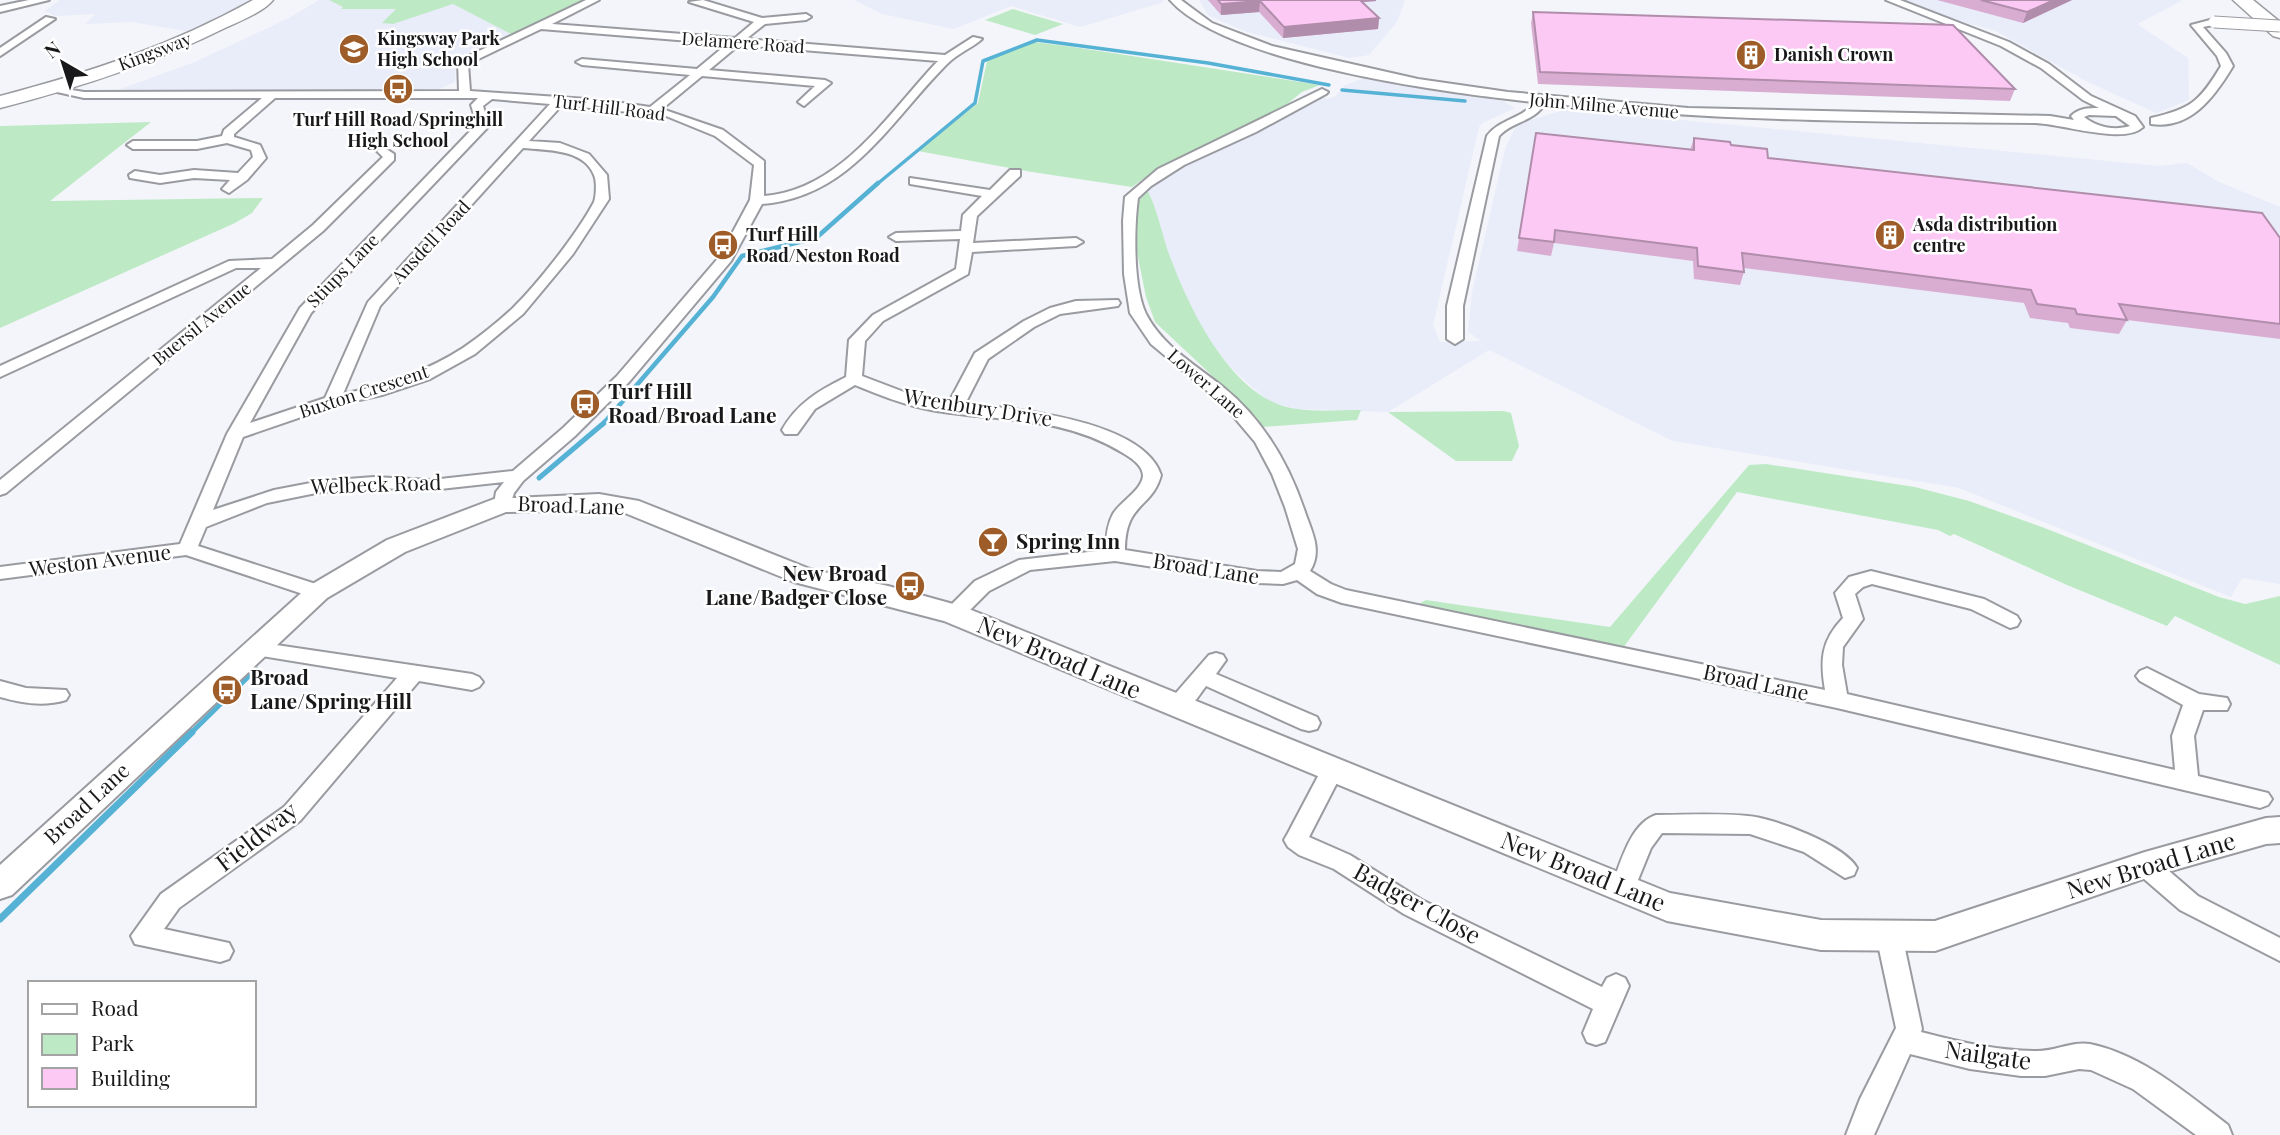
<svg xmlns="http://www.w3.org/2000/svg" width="2280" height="1135" font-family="'Playfair Display',serif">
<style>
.built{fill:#e9ecf9}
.green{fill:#bdeac5}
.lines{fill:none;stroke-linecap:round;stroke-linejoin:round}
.stream-far3{stroke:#56b2d4;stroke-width:3.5}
.stream-far2{stroke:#56b2d4;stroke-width:4.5}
.stream-far1{stroke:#56b2d4;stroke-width:5}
.stream{stroke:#56b2d4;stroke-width:7}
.minor-casing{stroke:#9a9ba0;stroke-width:4}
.secondary-casing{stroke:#9a9ba0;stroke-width:4}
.trunk-casing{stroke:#9a9ba0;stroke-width:3}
.motorway-casing{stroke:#9a9ba0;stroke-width:3}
.minor{fill:#fff;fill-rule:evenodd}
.secondary{fill:#fff;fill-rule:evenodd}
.trunk{fill:#fff;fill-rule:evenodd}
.motorway{fill:#fff;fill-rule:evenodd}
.minor-bridge-casing{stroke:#9a9ba0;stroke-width:13;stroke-linecap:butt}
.minor-bridge{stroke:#fff;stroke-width:11}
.wall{fill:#d9add2}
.shaded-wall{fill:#b08dab}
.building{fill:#fcc9f4;stroke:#b08dab;stroke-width:2}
.labels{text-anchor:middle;stroke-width:5;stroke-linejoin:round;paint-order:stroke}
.far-poi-label{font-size:18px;font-weight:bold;fill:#19191b;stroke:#fff;text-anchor:start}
.far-street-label{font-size:18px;fill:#19191b;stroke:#fff}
.poi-label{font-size:21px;font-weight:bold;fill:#19191b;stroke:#fff;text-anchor:start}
.street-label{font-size:21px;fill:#19191b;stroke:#fff}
.near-street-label{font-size:24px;fill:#19191b;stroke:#fff}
</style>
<rect width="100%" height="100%" fill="#f3f5fa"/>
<g class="built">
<path d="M60,0H256L191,32L132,22L85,24L96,14L56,16L45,11Z"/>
<path d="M319,0H585L456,63L455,82L439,89L153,93L120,89L195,62L289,18Z"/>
<path d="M854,0H1163L1164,2L1080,27L1011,6L954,29L882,14Z"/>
<path d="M1199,0H1405L1397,22L1369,55L1349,58L1247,32L1209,16Z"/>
<path d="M1885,0H2183L2137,24L2188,58L2189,100L2156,113L2088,82L1996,31Z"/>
<path d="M1367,77L1503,101L1515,108L1482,123L1479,127L1433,325L1440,342L1480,341L1468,331L1472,292L1505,149L1517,124L1568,109L2159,166L2187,163L2219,182L2280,207V584L2242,578L2231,597L1959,488L1673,441L1489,350L1388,412L1296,409L1268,401L1230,367L1205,335L1179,284L1158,224L1151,197L1146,189L1172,170L1320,97L1328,99L1336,96L1345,85Z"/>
</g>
<g class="green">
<path d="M329,0H585L513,35L453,4L393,24L382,23L396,9H341L343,7Z"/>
<path d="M1013,9L1063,24L1035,35L985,20Z"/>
<path d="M1034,42L1073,47L1320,85L1302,92L1271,117L1164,164L1132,187L1032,172L918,151L978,103L987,61Z"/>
<path d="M151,122L50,201L263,198L252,213L235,223L0,328V126Z"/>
<path d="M1146,189C1155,200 1163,238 1169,254C1189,308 1232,401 1297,409C1318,412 1340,410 1361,410L1357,420L1263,427L1257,418L1155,322L1146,297L1132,227L1140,197Z"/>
<path d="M1504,411L1511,413L1519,446L1512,461H1456L1388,412Z"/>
<path d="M1766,464L1915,487L1969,501L2042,527L2219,597L2245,604L2280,596V665L2175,616L2167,626L2067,585L1954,534L1950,536L1938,530L1737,492L1623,648L1417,605L1426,600L1610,627L1749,465Z"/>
</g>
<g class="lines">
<g class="stream-far3">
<path d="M1342,90L1465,101"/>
<path d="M876,185L975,103L983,61L1037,40L1208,63L1329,85"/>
</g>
<path class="stream-far2" d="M603,424L713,297L742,256L816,238L878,183"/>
<g class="stream-far1">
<path d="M539,478L605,422"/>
<path d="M190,734L256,669"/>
</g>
<path class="stream" d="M0,919L192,732"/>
<g class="minor-casing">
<g id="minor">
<path d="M29,0H49L0,12V6Z"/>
<path d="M586,0H599L552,24L735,38L754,22L689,2L703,0L762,18L806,14L811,17L806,20L765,24L746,39L945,55L973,37L982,39C972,48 958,53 947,64C890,121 851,197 762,204L731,261L629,382L575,436L523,481L514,493L509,508H497L494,504L496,492L504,482L431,490L374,488L321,492L267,503L206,527L198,546L325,587L328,592L325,597L318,599L186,555L0,579V567L180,544L227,434L300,308L477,124L471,105L478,98H275L234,134V137L260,145L266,158L247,180L229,193L222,189L230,180L194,178L160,183L130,178L129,175L135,171L160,175L194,170L238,173L253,157L251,150L227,143L197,149H133L127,145L133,141H197L222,136L224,130L262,98H84L48,90V86L84,92L459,91L458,61ZM541,29L727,44L697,69L582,59L576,62L582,65L690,75L650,107L601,100L470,91L468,64ZM739,45L938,61C889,112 842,190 764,196V161L723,130L662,109L702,76L815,86L798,102L804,106L831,83L825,80L709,70ZM492,99L550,104L368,302L325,398L250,423L311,313L487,128L489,125L483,106ZM562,105L666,116L715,136L754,165L750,200L720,256L617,376L563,428L513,471L431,480L374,477L321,481L274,490L213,510L243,437L336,405L382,395L430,379L475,354L523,314L573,254L609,199L607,175L589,154L560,143L529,141ZM523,148C546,150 584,149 594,175C597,181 596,197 594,202C577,234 539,282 513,308C498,322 479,337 463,348C426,372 386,385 343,394L380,306Z"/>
<path d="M1170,0H1181L1212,23L1272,46L1418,79L1508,92L1688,108L2050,116L2074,120L2071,116C2079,108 2088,108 2099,108L2083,100L2041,68L2001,46L1886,0H1900L2009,42L2049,64L2091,96L2135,116L2143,127C2124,145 2063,124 2035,123C1871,122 1708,121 1545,103C1535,122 1512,121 1499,136L1463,306V339L1455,344L1447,339V306L1487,136C1499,119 1523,119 1534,102C1447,93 1227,64 1170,0ZM2089,115L2116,116L2130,126C2114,131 2097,127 2084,117Z"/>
<path d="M46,17L55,19L0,56V48Z"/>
<path d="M2214,19L2219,22L2218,24L2203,27L2226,53L2233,66C2215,96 2191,130 2151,124V118C2191,109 2200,101 2221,66L2217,56L2191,25Z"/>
<path d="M1322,89L1328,92L1326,94L1256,132L1184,165L1151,186L1138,198C1134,228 1133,287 1146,314C1163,347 1196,365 1223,387C1264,420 1290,466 1306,515C1313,534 1322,552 1310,571L1331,584L1346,590L1825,690C1820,660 1821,641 1843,618L1835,593L1849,577L1871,571L1984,599L2017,616L2020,621L2017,626L2010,628L1971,609L1872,584L1863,587L1855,594L1863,619L1843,647L1842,665L1847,694L2175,770L2172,736L2183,705L2140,681L2136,676L2140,671L2147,668L2199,694L2227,698L2230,704L2227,710H2203L2194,736L2198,776L2268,793L2272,799L2268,805L2260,808L1837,708L1342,603L1317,594L1297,580L1283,584L1257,583L1115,561L1030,570L989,591L961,619H947L944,614L947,609L975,581L1019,560L1106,550C1106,537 1107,525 1113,514C1120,502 1142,490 1143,476C1143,465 1131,458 1123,453C1061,415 999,422 931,410C904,405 880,395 855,385L815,409L797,434H785L782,430C797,403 820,390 846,377L849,340L873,315L956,269L960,239L896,241L889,237L896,233L961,231L963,215L982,196L910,184V178L990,190L1010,170H1020V176L977,216L973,243L1076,238L1083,242L1076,246L972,252L968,274L883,321L865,341L862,376L912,395L949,402L975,353L1024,321L1050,308L1076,301L1118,300L1120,303L1118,306L1060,314L1034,327L988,359L965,404C1014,408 1143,420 1161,475C1152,509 1125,502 1125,550L1257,571L1281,572L1295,564L1298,549L1285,507L1272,474L1255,442L1223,404L1151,344L1130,313L1124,274L1123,221L1125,197L1158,169Z"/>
<path d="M383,147L394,154V160L323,231L6,493L0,495V480L261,268H236L0,377V366L229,261L272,259L313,225L383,157L377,151Z"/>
<path d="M256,642L472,674L479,677L483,682L479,687L472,690L419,681L300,821L179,908L164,929L229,943L233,951L229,959L220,962L135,944L131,936L161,894L284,807L397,678L249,654L246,649L249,644Z"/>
<path d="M1216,653L1223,655L1226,660L1216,674L1317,717L1320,723L1317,729L1309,731L1301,729L1206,686C1196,699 1187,718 1169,713L1166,707L1169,701L1209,655Z"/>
<path d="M0,681L26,688L66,690L69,695L66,700C43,707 22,703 0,697Z"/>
<path d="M1333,760L1341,763L1344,769L1309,837L1350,855L1422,900L1602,987L1607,978L1616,974L1625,978L1629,986L1605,1042L1596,1045L1587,1042L1583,1033L1593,1009L1404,914L1334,869L1299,855L1288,847L1284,840L1288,833L1325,763Z"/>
<path d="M1656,815C1686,815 1718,813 1748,816C1774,818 1845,845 1857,868L1854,875L1845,878L1804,852L1750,834L1662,833L1651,848L1631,897L1622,900L1613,897L1610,890C1620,866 1629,824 1656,815Z"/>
<path d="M2145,855L2154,858L2198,896L2280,938V961L2180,910L2136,872L2133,865L2136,858Z"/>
<path d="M1889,924L1898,927L1902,935L1922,1029L1921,1032C1959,1042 1998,1051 2037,1051C2055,1051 2073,1041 2090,1044C2143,1055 2187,1094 2228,1125L2232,1135H2196L2133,1089L2091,1070L2079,1069L2045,1076H2021L1970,1069L1910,1054L1874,1135H1846L1860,1099L1896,1028L1876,935L1880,927Z"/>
</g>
</g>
<g class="secondary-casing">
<path id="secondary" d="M599,494L639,501L810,569L888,586L964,607L1670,893L1821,920L1935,921L2145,852L2266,818L2280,817V843L2266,844L2146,878L1935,951L1821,950L1667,921L944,621L794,582L625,513L599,510L506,512L405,552L327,598L12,895L0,899V865L309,586L387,540L494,499Z"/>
</g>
<g class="trunk-casing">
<path id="trunk" d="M253,0H273C263,12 242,20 227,27C155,63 78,88 0,108V96C88,73 173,45 253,0Z"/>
</g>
<g class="motorway-casing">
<path id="motorway" d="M2233,0H2253L2280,22V38L2273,36Z"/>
</g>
<use href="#minor" class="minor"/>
<use href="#secondary" class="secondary"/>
<use href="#trunk" class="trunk"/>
<use href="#motorway" class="motorway"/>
<g class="minor-bridge-casing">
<path id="minor-bridge" d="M2214,22L2280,26"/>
</g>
<use href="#minor-bridge" class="minor-bridge"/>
</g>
<g class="wall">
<path d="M1208,0H1376V1L1362,2L1379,18L1378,29L1283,38L1259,12L1221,15Z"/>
<path d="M1937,0H2072L2023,23Z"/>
<path d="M1533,12L2015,89L2010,101L1538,84L1531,23Z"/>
<path d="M1694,138L1731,145L1768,158L2280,238V339L2127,320L2119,334L2070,328L2068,323L2030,318L2024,303L1744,268V272L1740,285L1694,279L1693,261L1554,243L1551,256L1517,251L1534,145L1690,150Z"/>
</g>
<g class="shaded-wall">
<path d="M1351,0H1376V1L1351,3Z"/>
<path d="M2054,0H2072L2023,23L2027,12Z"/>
<path d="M1260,1L1259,12L1221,15V4Z"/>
<path d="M1379,18L1378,29L1283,38L1284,27Z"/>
</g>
<g class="building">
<path d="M1218,0H1360L1379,18L1284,27L1260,1L1221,4Z"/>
<path d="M1981,0H2054L2027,12Z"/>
<path d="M1533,12L1953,25L2015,89L1540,72Z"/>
<path d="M1536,133L1694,150V138L1730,142L1731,145L1767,149L1768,158L2262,213L2280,238V324L2119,304L2127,320L2077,314L2075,309L2037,304L2031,290L1742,253L1744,272L1698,266L1697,248L1555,230L1554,242L1519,238Z"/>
</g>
<defs>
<g id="school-disc" transform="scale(1.575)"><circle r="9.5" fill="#9d5c28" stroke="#fff"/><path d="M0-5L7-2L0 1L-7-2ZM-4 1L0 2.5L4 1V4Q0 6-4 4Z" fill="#fff"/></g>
<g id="building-disc" transform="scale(1.575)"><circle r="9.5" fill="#9d5c28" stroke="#fff"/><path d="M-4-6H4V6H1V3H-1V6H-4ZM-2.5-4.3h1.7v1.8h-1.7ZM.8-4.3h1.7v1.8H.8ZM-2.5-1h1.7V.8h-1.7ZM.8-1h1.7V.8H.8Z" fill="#fff"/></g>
<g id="bus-disc" transform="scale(1.575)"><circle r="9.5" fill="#9d5c28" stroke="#fff"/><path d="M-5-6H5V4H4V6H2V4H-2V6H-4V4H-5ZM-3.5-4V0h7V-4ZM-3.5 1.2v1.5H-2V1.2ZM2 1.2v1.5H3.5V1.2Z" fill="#fff"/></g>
<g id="bar-disc" transform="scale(1.575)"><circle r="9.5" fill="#9d5c28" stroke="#fff"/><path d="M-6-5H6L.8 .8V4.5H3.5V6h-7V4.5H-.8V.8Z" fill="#fff"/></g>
</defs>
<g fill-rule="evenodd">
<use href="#school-disc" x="354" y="49"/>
<use href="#building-disc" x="1751" y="55"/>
<use href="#bus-disc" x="398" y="89"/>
<use href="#building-disc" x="1890" y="235"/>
<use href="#bus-disc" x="723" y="245"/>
<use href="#bus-disc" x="585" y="404"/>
<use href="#bar-disc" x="993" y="542"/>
<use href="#bus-disc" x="910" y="586"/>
<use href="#bus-disc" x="227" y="690"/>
</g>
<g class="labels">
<g class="far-poi-label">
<text x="377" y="45">Kingsway Park<tspan x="377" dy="21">High School</tspan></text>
<text x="1774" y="61">Danish Crown</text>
<text x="398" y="126" text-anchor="middle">Turf Hill Road/Springhill<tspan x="398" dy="21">High School</tspan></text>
<text x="1913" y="231">Asda distribution<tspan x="1913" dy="21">centre</tspan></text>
<text x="746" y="241">Turf Hill<tspan x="746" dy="21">Road/Neston Road</tspan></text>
</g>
<g class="far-street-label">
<text transform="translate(743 43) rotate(4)" y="6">Delamere Road</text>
<text transform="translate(155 52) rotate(-21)" y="6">Kingsway</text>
<text transform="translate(1604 106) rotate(5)" y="6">John Milne Avenue</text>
<text transform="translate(609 108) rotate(7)" y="6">Turf Hill Road</text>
<text transform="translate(431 242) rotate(-47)" y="6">Ansdell Road</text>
<text transform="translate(343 271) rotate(-46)" y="6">Stiups Lane</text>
<text transform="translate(202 324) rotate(-39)" y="6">Buersil Avenue</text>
<text transform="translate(1206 384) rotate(41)" y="6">Lower Lane</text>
<text transform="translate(364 392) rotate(-18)" y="6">Buxton Crescent</text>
</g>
<g class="poi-label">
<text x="608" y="399">Turf Hill<tspan x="608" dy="24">Road/Broad Lane</tspan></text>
<text x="1016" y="549">Spring Inn</text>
<text x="887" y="581" text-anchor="end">New Broad<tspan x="887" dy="24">Lane/Badger Close</tspan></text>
<text x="250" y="685">Broad<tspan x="250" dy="24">Lane/Spring Hill</tspan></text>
</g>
<g class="street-label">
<text transform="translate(978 408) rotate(9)" y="7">Wrenbury Drive</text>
<text transform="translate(376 485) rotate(-2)" y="7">Welbeck Road</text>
<text transform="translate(571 506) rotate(2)" y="7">Broad Lane</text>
<text transform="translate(100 561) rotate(-7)" y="7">Weston Avenue</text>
<text transform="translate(1206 569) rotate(9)" y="7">Broad Lane</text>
<text transform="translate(1756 683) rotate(12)" y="7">Broad Lane</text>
<text transform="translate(87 804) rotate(-43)" y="7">Broad Lane</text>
</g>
<g class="near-street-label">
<text transform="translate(1059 658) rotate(23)" y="8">New Broad Lane</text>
<text transform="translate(257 837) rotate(-38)" y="8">Fieldway</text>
<text transform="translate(2151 866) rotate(-17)" y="8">New Broad Lane</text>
<text transform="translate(1583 872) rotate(22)" y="8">New Broad Lane</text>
<text transform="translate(1417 904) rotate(29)" y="8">Badger Close</text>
<text transform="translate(1988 1056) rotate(8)" y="8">Nailgate</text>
</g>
</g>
<rect x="28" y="981" width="228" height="126" fill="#ffffff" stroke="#a3a3a4" stroke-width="2"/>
<rect x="42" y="1004" width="35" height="10" fill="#ffffff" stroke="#a3a3a4" stroke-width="2"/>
<text x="91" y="1016" font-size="21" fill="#19191b">Road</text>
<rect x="42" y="1034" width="35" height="21" fill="#bdeac5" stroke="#a3a3a4" stroke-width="2"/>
<text x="91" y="1051" font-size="21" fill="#19191b">Park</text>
<rect x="42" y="1068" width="35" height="21" fill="#fcc9f4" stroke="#a3a3a4" stroke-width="2"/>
<text x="91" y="1086" font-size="21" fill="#19191b">Building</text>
<g transform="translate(63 63) rotate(321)" stroke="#ffffff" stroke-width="5" paint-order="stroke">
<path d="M0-5L12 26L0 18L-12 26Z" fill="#19191b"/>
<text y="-10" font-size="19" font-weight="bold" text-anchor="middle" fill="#19191b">N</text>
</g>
</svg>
